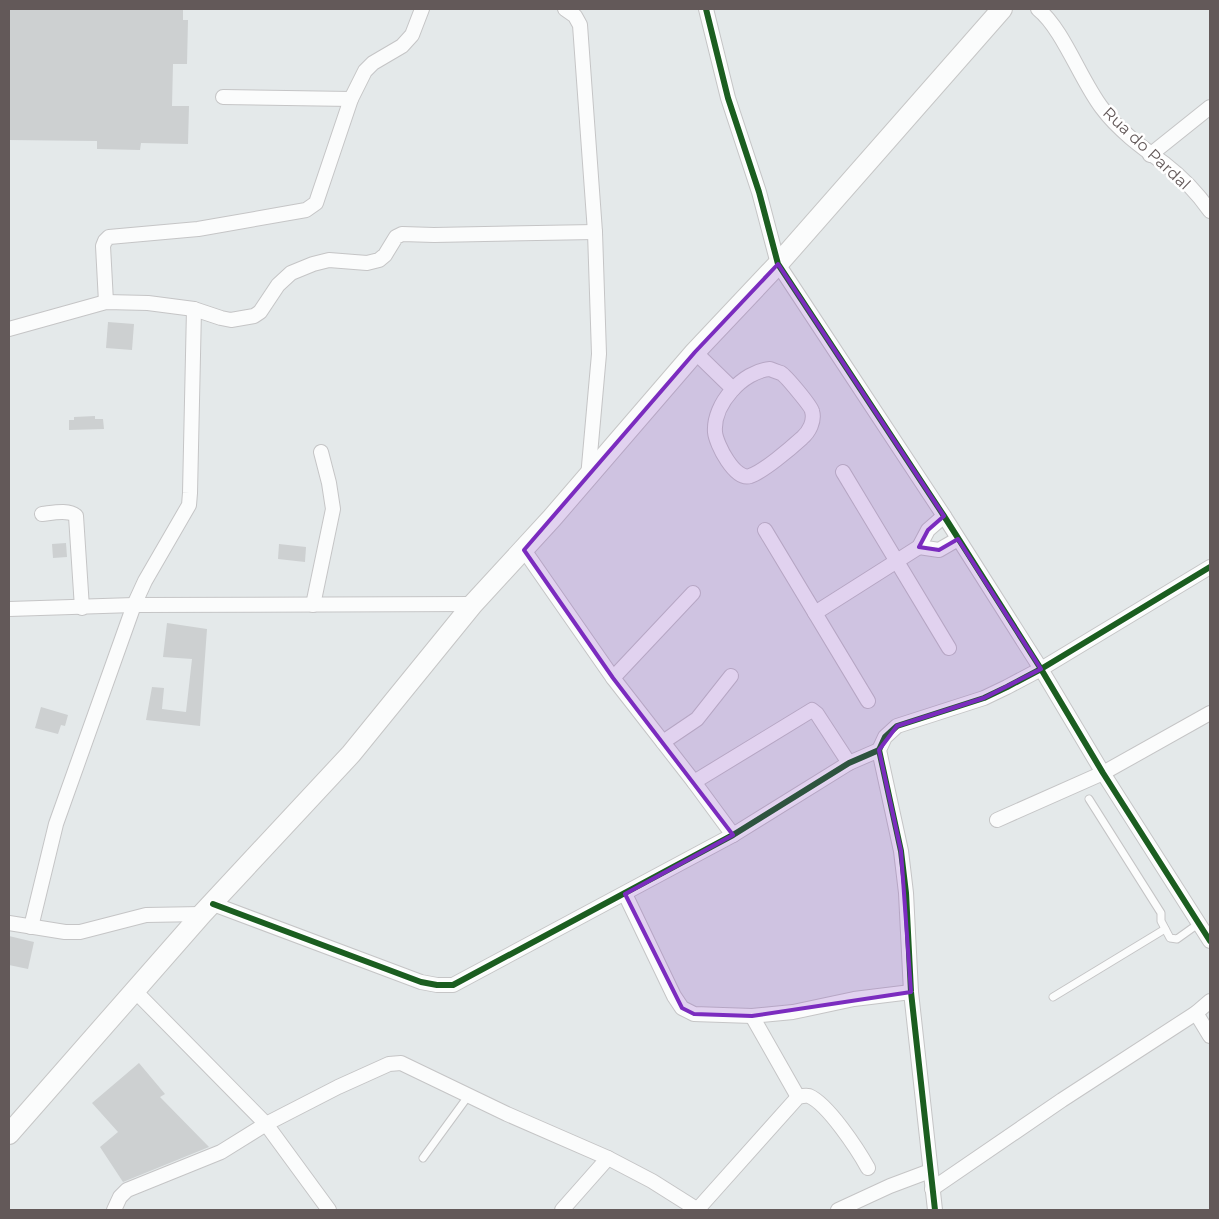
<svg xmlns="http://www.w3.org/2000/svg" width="1219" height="1219" font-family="Montserrat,sans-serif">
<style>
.building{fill:#cdd0d1}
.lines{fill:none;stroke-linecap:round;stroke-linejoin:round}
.lane-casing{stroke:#c5c5c6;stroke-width:9}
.street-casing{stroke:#c5c5c6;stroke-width:16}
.secondary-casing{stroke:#c6c6c6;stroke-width:22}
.lane{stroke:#fbfcfc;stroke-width:7}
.street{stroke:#fbfcfc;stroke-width:14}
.secondary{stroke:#fbfcfc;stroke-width:20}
.cycleway-casing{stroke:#fff;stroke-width:9}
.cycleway{stroke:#1b5e20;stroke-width:6}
.marked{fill:#7b2cbf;fill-opacity:0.2;stroke:#7b2cbf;stroke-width:4;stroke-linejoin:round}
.labels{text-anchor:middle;stroke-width:5;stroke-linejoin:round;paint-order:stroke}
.street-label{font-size:16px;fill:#635959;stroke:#fff}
</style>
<rect width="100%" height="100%" fill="#e4e9ea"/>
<g class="building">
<path d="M9,9H183V20H188L187,64H173L172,106H189L188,144L141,143L140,150L97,149V141L9,140Z"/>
<path d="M108,322L134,324L132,350L106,348Z"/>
<path d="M95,416V419H103L104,429L69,430V420H74V417Z"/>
<path d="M66,543L67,557L53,558L52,544Z"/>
<path d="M279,544L306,547L305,562L278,559Z"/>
<path d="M167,623L207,629L200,726L146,720L152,687L164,688L162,709L186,712L192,659L163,657Z"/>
<path d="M41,707L68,715L65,726L61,725L58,734L35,728Z"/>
<path d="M9,936L34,942L28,969L9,965Z"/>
<path d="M139,1063L165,1094L160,1097L209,1147L123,1182L100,1147L118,1132L92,1103Z"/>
</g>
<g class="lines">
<g class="lane-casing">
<g id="lane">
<path d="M1089,799L1161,913V921L1170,938L1177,939L1198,924"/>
<path d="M1053,997L1165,929"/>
<path d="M423,1158L469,1095"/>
</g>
</g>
<g class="street-casing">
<g id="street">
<path d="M565,9L575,16L580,25L595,232L599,354L588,477"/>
<path d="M706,9L728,98L759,192L778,264L944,516L1041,669L1103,773L1210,941"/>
<path d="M1038,9C1063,29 1081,81 1102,108C1118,130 1143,148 1165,164C1182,177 1198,194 1210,211"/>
<path d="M223,97L351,99"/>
<path d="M1150,155L1210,107"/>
<path d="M106,302L103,246L105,241L109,237L198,229L306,210L316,203L318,197L351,99L365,71L373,63L402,46L412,35L422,9"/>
<path d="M9,329L106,302L148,303L194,309L221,318L231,320L254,316L260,312L278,285L291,273L313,264L329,260L367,263L379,260L385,255L396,237L402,234L434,235L595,232"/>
<path d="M695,352L733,389"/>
<path d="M770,369C774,371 778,372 781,373C786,376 811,406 812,411C815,421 809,432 802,438C791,448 763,472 750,476C735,481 716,444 715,432C713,404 743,371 770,369Z"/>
<path d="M843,472L949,648"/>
<path d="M42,514C52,513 69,509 76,516L82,608"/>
<path d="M765,530L868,701"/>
<path d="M919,547L939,550L958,539"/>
<path d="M524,550L613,678L694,782L733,835"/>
<path d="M313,605L333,509L329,483L321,452"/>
<path d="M9,609L134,605L473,604"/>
<path d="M815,613L919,547L928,530L944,516"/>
<path d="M613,678L693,593"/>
<path d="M663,742L697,719L731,676"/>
<path d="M694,782L812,710L817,714L849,763"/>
<path d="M997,820L1103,773L1210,713"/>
<path d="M625,894L674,996L682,1008L694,1014L752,1016L793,1012L854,999L911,992"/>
<path d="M213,904L421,982L437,985H453L733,835L849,763L879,750"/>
<path d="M9,923L65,932H80L146,915L202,914"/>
<path d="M31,927L56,824L134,605L145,581L189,505L190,493L194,309"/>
<path d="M135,991L266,1124L329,1210"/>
<path d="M1196,1013L1210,1036"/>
<path d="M752,1016L798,1097"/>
<path d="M932,1189L1062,1100L1196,1013L1210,1001"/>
<path d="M114,1210L120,1197L127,1190L221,1152L266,1124L338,1087L389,1064L401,1063L507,1114L608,1158L652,1181L698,1210"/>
<path d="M562,1210L608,1158"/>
<path d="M697,1210L798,1097C802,1096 805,1095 809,1096C828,1104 858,1150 868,1168"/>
<path d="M838,1210L890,1186L930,1171"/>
<path d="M935,1210L911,992L906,893L901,851L879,750L885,737L897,726L984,698L1007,687L1041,669L1210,567"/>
</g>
</g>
<g class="secondary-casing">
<path id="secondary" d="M9,1134L202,914L351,754L473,604L552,518L695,352L778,264L1002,9"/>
</g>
<use href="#lane" class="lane"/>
<use href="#street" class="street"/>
<use href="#secondary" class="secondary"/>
<g class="cycleway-casing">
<g id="cycleway">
<path d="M706,9L728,98L759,192L778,264L944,516L1041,669L1103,773L1210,941"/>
<path d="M213,904L421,982L437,985H453L733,835L849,763L879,750"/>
<path d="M935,1210L911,992L906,893L901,851L879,750L885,737L897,726L984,698L1007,687L1041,669L1210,567"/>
</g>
</g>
<use href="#cycleway" class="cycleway"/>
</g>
<path class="marked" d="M778,264L944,516L928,530L919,547L939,550L958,539L1041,669L984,698L897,726L879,750L901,851L911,992L752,1016L694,1014L682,1008L625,894L733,835L613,678L524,550L695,352Z"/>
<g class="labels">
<g class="street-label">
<text transform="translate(1147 148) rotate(43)" y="6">Rua do Pardal</text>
</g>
</g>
<rect width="1219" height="1219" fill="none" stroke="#635959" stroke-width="20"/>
</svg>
